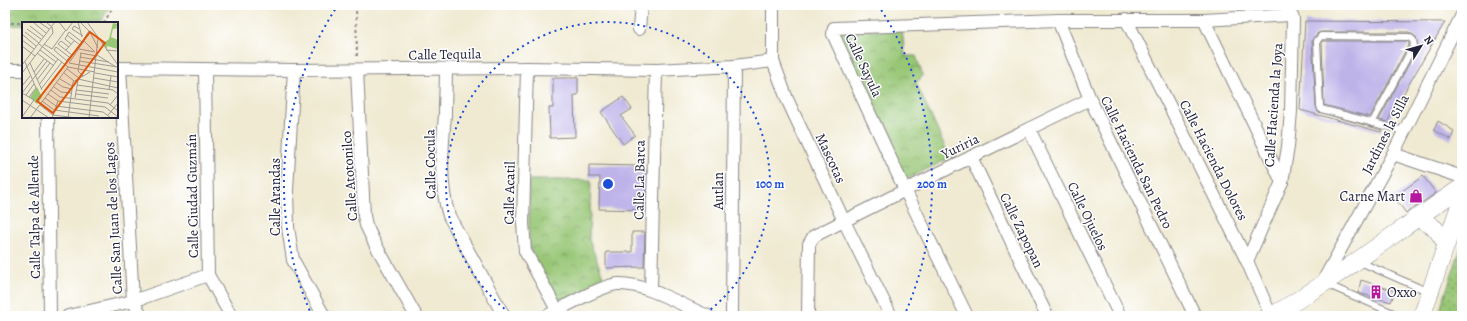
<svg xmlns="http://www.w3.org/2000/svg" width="1467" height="321" font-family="Alegreya,serif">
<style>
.grass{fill:url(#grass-dots);stroke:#5c7458}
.park{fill:url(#park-crowns);stroke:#5c7458}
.building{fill:#beb3e9}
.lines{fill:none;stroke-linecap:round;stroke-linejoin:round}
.lane-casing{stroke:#898686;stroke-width:8}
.street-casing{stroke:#898686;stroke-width:14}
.secondary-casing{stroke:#898686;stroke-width:18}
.path{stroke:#898686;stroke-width:2;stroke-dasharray:3 3;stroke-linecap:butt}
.lane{stroke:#fff;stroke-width:6}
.street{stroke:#fff;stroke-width:12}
.secondary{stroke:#fff;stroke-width:17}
.ring{fill:none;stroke:#1d4ed8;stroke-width:2;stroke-dasharray:2 4}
.labels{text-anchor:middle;stroke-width:3;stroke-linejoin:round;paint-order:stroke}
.street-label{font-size:14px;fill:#22223b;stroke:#fff}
.poi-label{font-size:14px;fill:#22223b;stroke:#fff;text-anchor:end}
.inset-road{fill:none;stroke:#9e9a96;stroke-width:1}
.view{fill:#de560e;fill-opacity:0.15;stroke:#de560e;stroke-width:2}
.inset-edge{fill:none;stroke:#22223b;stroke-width:2}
.centre{fill:#1d4ed8;stroke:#fff;stroke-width:2}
.ring-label{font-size:12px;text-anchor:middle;font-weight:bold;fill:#1d4ed8;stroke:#fff;stroke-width:3;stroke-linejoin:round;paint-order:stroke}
</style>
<defs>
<pattern id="grass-dots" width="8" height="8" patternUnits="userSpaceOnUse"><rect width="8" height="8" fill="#97c675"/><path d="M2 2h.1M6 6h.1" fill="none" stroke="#7ba061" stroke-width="1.8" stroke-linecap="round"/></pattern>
<pattern id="park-crowns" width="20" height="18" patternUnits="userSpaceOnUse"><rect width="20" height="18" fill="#97c675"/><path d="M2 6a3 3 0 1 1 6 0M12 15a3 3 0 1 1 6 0" fill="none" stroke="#7ba061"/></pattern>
</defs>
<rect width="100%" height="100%" fill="#fff"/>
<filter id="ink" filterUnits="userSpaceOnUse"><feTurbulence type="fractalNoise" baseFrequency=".025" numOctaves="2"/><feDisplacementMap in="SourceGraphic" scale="8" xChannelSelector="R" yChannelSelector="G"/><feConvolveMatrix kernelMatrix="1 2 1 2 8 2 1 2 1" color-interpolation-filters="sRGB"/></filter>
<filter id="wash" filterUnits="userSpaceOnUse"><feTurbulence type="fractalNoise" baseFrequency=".012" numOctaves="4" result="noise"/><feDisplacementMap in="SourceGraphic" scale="16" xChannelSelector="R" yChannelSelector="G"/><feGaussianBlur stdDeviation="0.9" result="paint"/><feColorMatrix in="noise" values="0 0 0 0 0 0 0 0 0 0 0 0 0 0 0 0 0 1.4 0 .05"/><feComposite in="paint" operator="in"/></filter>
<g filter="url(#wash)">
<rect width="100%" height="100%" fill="#f0ead2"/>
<path class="grass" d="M1462,244V316H1438Z"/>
<g class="park">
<path d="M5,5H111L101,21L23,23V25L5,26Z"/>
<path d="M902,30L905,56H916L923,76L916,83L950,158L905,180L839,35V31Z"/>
<path d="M529,180H591L589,240L604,279L559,305L529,246Z"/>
</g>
<g id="blocks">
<g class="building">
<path d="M1305,21L1445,22L1387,122L1379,120L1418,47L1416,37L1409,32H1321L1318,33L1313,38L1312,41L1316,106L1318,112L1382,130L1381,132L1300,110Z"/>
<path d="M1323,41H1407L1409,43V44L1370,117L1324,105L1322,42Z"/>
<path d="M553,78H578V95H574L575,137L550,138L549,108H553Z"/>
<path d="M623,97L632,109L621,116L635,135L623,144L601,112Z"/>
<path d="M1438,121L1454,131L1451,140L1434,130Z"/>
<path d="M589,165L641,166L646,170L645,210L599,209L600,177H589Z"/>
<path d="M1423,176L1436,193L1414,208L1409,210L1406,213L1394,197Z"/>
<path d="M632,232H645L644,267L606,268V252H632Z"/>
<path d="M1361,280L1395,291L1391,302L1358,293Z"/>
</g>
</g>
</g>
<g filter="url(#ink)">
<use href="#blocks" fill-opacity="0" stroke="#898686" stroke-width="1"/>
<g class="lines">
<g class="lane-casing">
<g id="lane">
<path d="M1372,123L1414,45L1413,40L1409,37L1321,36L1317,41L1320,106L1321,109L1404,131"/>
<path d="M1360,262L1429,292"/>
<path d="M1326,284L1400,316"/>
</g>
</g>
<g class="street-casing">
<g id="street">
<path d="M773,5V61L787,99L844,221L891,316"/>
<path d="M1126,19L1247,261L1271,316"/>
<path d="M1058,20L1090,99L1195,316"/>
<path d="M1204,20L1282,182"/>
<path d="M639,29L641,5"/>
<path d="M117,68L294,70L527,68L656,70L734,66L773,61"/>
<path d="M120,68L133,301L141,316"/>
<path d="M527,68L523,223L525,251L557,310"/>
<path d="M446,69C446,84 445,100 445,115C442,148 439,184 449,216L504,316"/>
<path d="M5,70H23"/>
<path d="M205,70L208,275L231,316"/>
<path d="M294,70L287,190L288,227L293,260L324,316"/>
<path d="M357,70L364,216L366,225L374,242L416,316"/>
<path d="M48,117L50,316"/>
<path d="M1029,129L1120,316"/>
<path d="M1393,154L1462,177"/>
<path d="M971,157L1047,316"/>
<path d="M1322,283L1393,154L1462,15"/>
<path d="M651,290L656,70"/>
<path d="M68,316L133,301L208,275"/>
<path d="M547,316C561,308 603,285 618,284C646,283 681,305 708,316"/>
<path d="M732,316L734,66"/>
<path d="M808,316L809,244L814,236L971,157L1090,99"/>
<path d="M967,316L905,190L833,34L834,28L1058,20H1204L1289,15L1292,16L1293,19L1291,111L1288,147L1282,182L1247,261"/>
</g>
</g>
<g class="secondary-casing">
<g id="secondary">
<path d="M1415,218C1433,224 1438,229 1446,245"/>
<path d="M1271,316C1338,278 1398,230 1462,187"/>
<path d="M1422,316L1462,198"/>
</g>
</g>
<g class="path">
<path d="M356,5L357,59"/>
<path d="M5,23H23"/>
<path d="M104,23L114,5"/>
</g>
<use href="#lane" class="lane"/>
<use href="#street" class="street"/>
<use href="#secondary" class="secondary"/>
</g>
</g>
<g class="ring">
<path d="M514 316A162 162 0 1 1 702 316"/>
<path d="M312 316A324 324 0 0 1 338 5M878 5A324 324 0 0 1 904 316"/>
</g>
<defs>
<g id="shop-bare" transform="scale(1.08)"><path d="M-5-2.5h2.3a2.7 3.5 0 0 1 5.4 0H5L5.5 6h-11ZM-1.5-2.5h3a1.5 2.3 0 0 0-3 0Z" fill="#b5179e" stroke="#fff" stroke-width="2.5" paint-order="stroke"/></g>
<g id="building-bare" transform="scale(1.08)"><path d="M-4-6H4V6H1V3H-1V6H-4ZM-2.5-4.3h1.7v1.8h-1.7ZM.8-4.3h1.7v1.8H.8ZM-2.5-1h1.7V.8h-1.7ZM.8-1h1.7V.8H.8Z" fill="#b5179e" stroke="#fff" stroke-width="2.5" paint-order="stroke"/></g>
</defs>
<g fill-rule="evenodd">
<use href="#shop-bare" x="1416" y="196"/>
<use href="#building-bare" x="1376" y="292"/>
</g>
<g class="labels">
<g class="street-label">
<text transform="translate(445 54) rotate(-1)" y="5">Calle Tequila</text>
<text transform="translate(864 65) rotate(65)" y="5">Calle Sayula</text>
<text transform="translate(1273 105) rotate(-86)" y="5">Calle Hacienda la Joya</text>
<text transform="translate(1385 134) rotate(-63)" y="5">Jardines la Silla</text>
<text transform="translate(960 146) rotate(-26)" y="5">Yuriria</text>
<text transform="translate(831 158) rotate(65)" y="5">Mascotas</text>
<text transform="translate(1214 160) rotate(63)" y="5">Calle Hacienda Dolores</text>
<text transform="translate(1137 162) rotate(64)" y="5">Calle Hacienda San Pedro</text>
<text transform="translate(430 164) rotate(-91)" y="5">Calle Cocula</text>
<text transform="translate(349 176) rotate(-94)" y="5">Calle Atotonilco</text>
<text transform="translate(639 180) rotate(-89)" y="5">Calle La Barca</text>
<text transform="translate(718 191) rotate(-90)" y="5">Autlan</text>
<text transform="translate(509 193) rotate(-89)" y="5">Calle Acatil</text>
<text transform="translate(192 196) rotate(-91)" y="5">Calle Ciudad Guzmán</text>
<text transform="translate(275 197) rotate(-90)" y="5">Calle Arandas</text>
<text transform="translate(1088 216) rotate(64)" y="5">Calle Ojuelos</text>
<text transform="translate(34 217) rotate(-91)" y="5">Calle Talpa de Allende</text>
<text transform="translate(113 218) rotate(-93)" y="5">Calle San Juan de los Lagos</text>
<text transform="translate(1022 230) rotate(64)" y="5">Calle Zapopan</text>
</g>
<g class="poi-label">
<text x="1405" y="201">Carne Mart</text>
<text x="1387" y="297" text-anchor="start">Oxxo</text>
</g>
</g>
<g transform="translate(22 22)">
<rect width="96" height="96" fill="#f0ead2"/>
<path d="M91,1L96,2L94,5L96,6L91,7L89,15L96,18V27L85,24V27L77,16L82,21L87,17Z" fill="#97c675"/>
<path d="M15,65L20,75L15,82L8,75Z" fill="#97c675"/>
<path class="inset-road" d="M11,0L24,11M17,0L27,7M37,0L44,9L51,0M56,0L60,15M58,0L68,10L76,26M65,0L96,43M8,4L22,15M5,7L19,17M57,7L52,4L50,7L61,14M3,10L17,21M1,13L14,24M45,13L58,23M0,18L12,27M60,20L67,9M17,22L46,45L73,50M22,22L30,27L43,9M49,22L43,17L47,10L60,20M0,24L13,34M47,25L39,19L36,22L50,33M57,27L73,30M18,28L34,40M44,28L52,19M84,28L96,29M72,29L62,19L47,41L96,50M15,31L32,44M58,31L75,34M59,31L56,49L61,54M75,33L94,45M58,35L75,38M45,38L54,28M75,38L87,40M45,39L32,28L34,25L47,35M57,39L96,45M3,40L14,66L7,75M8,41L20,68M0,43L33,0M45,47L57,56M12,50L22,37M0,51L31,11L30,5L24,0M42,51L52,59M73,51L96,55M72,56L96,60M38,57L50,64M56,57L96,66M15,58L28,41M35,61L41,65L50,67M17,63L36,37M55,63L91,68L96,72M0,64L8,54M32,65L39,70L49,71M19,67L40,40M29,68L38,75L86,81L96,89M54,68L87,72M87,68L89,54M26,72L36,79L83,85L96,95M54,72L86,76M4,73L12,62M20,73L44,41M23,76L34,84L81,90L89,96M53,76L56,58M0,78L27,96M20,79L32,88L77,94M18,83L31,93L55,96M88,83L96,73M86,93L96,81M0,95L12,78L0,71L25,39M8,96L46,45M30,96L36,79M46,96L51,60L68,50M67,96L76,16"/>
<path class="view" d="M68,10L83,21L31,91L15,79Z"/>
<rect width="96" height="96" class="inset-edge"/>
</g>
<circle cx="608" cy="184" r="6" class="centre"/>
<g class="ring-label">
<text x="770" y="188">100 m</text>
<text x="932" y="188">200 m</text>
</g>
<rect width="1467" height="321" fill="none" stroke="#fff" stroke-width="20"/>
<g transform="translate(1421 46) rotate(53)" stroke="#ffffff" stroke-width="3" paint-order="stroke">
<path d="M0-3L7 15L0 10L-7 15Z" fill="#22223b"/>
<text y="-6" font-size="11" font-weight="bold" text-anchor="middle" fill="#22223b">N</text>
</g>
</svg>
